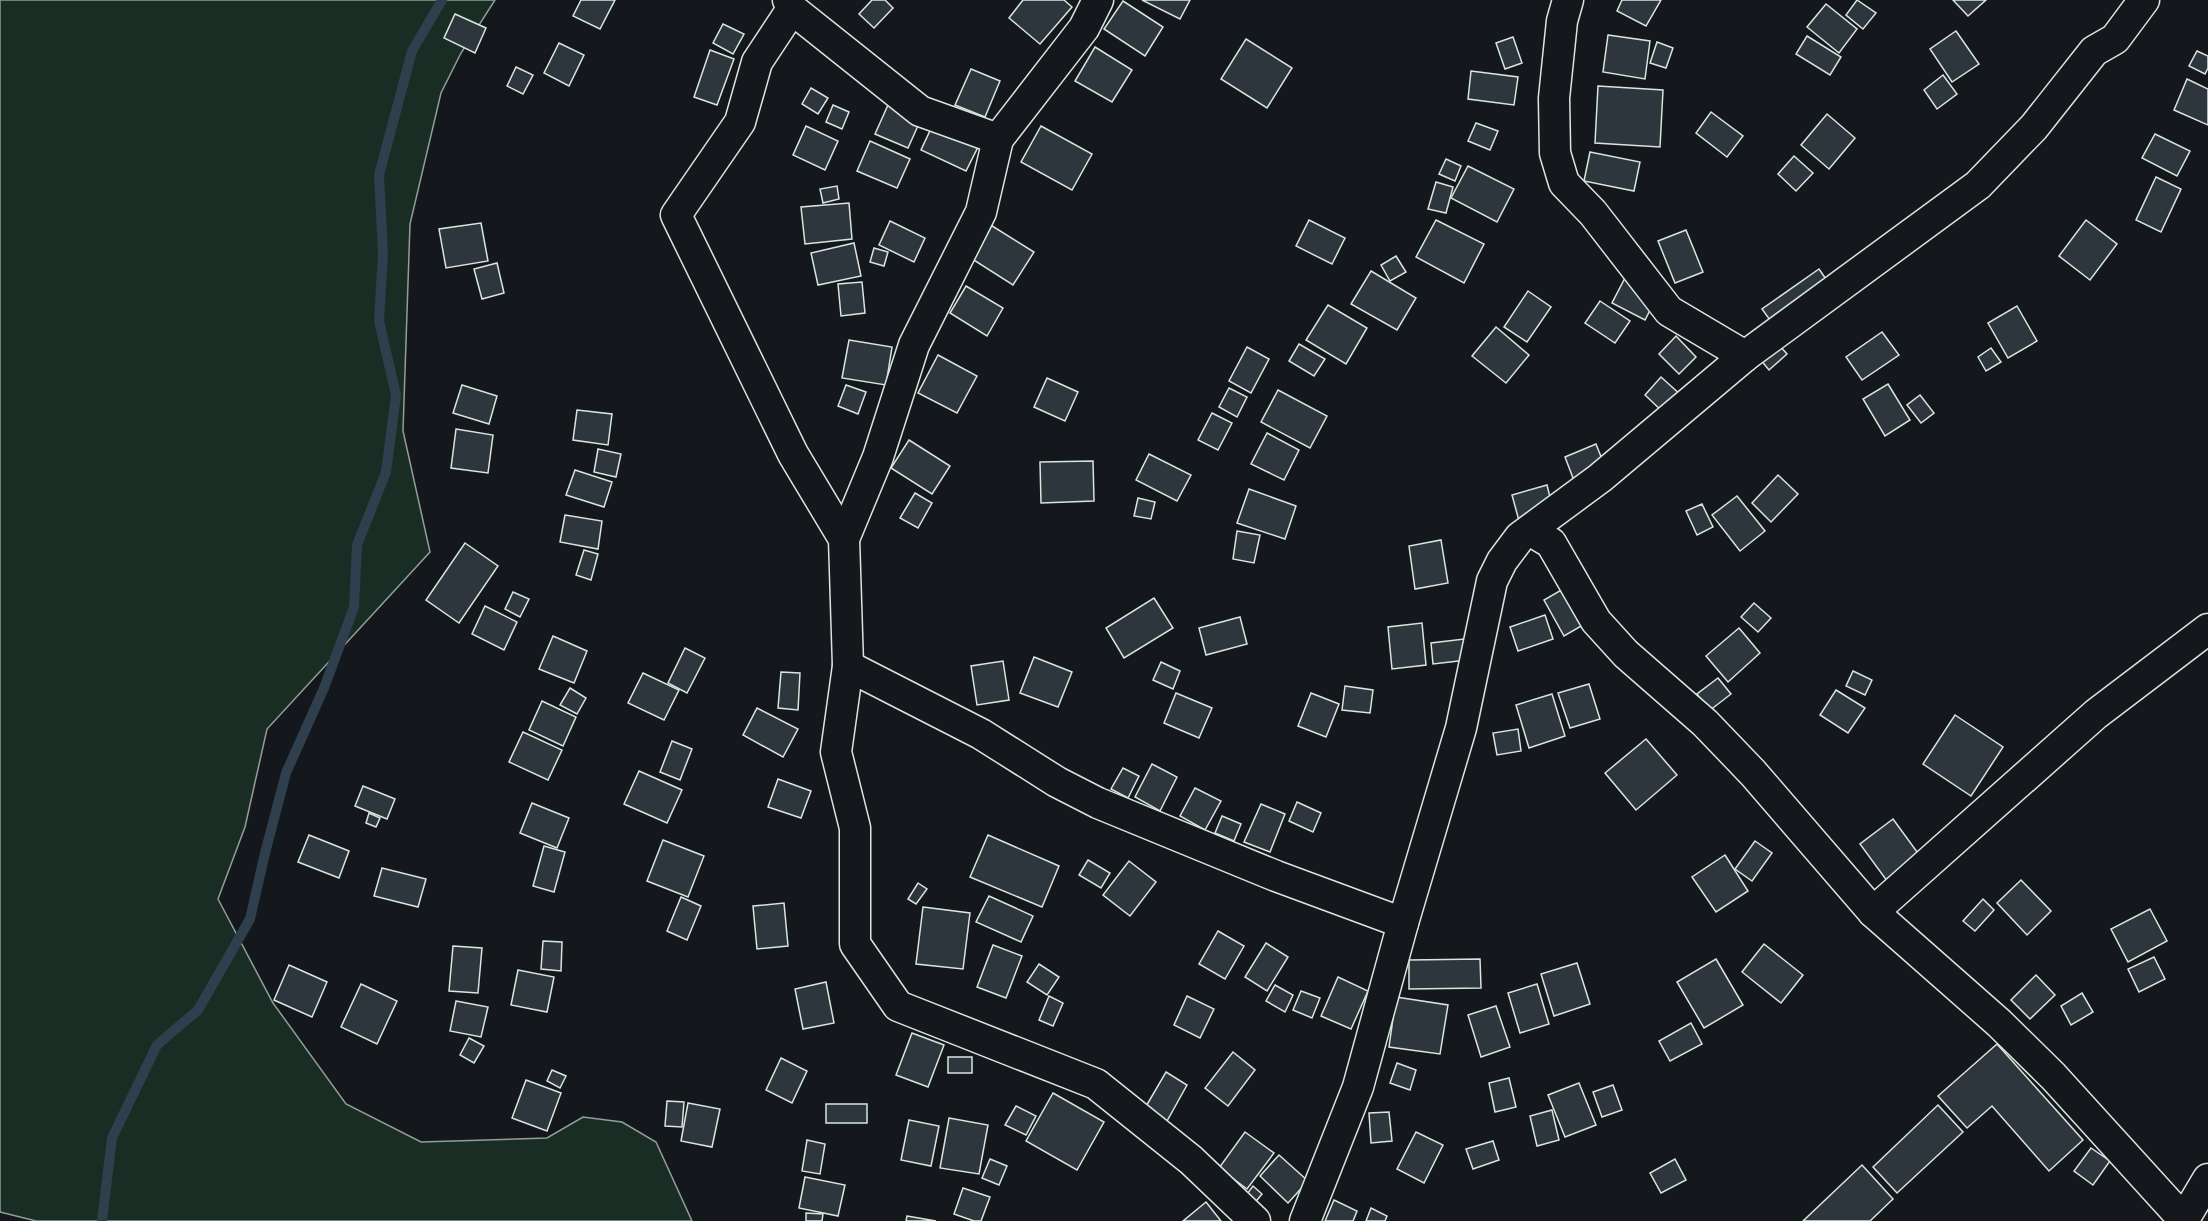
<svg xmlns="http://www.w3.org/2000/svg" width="2208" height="1221" font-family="'PT Sans Narrow',sans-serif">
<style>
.green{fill:#1a2d24;stroke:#939e99;stroke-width:1.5}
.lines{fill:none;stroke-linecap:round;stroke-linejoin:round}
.stream{stroke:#2f3f4d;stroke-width:10}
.building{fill:#2c363c;stroke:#d8e6dc;stroke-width:1.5}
.minor-casing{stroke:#d8e6dc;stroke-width:33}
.minor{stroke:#14181c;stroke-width:30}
</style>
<rect width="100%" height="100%" fill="#14181c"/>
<path class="green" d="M0,0H495L461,53L441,93L410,224L403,431L430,552L267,729L245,827L218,899L273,1003L346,1104L421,1142L547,1138L583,1117L622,1122L656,1142L692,1221H36L0,1212Z"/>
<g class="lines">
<path class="stream" d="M102,1221L112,1138L157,1045L198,1010L250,919L265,853L286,773L324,688L354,607L357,545L386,472L396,395L379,321L383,253L379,175L412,51L442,0"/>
</g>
<g class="building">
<path d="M581,0H615L600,29L573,16Z"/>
<path d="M872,0H885L893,8L874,28L859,14Z"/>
<path d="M1023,0H1064L1072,7L1040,44L1009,18Z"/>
<path d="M1142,0H1190L1180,19Z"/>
<path d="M1622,0H1661L1646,26L1617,11Z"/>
<path d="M1857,0L1876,13L1863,29L1846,15Z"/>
<path d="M1953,0H1986L1968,16Z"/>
<path d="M1123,1L1163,27L1145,56L1104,29Z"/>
<path d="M1826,4L1857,29L1839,53L1807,27Z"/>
<path d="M455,14L486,28L475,53L444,38Z"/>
<path d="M723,24L744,34L733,54L713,43Z"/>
<path d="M1956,31L1979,64L1952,82L1930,49Z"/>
<path d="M1608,35L1650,41L1645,79L1603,72Z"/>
<path d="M1807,36L1841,57L1830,75L1796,54Z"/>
<path d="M1513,37L1522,63L1505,69L1496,43Z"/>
<path d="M1246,39L1292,68L1267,108L1221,79Z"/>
<path d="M1657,42L1673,48L1666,68L1650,63Z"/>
<path d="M559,43L584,55L569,86L544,73Z"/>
<path d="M1095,47L1132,70L1112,102L1075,81Z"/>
<path d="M710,50L734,59L717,105L694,97Z"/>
<path d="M2197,51L2208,56V68L2205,74L2189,66Z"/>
<path d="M516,67L533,75L523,94L507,86Z"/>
<path d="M971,69L1000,81L985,117L955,105Z"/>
<path d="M1471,71L1518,77L1514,105L1468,99Z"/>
<path d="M1943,75L1957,94L1937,109L1924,90Z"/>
<path d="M2187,79L2208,89V125L2174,110Z"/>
<path d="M1598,86L1663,90L1660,147L1595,143Z"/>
<path d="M811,88L828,98L818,114L802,104Z"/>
<path d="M833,105L849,112L842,129L826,122Z"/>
<path d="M888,105L921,119L908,148L875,134Z"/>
<path d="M1711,112L1743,136L1727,157L1696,133Z"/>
<path d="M1827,114L1855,138L1829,169L1801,145Z"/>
<path d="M935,120L981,141L966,171L921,150Z"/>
<path d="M1476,123L1498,131L1490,150L1468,141Z"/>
<path d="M806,126L838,141L825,170L793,155Z"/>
<path d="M1041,126L1092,154L1072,190L1021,162Z"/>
<path d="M2155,134L2190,151L2177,176L2142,158Z"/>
<path d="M870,141L910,159L897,188L857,171Z"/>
<path d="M1590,152L1640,162L1634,191L1584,181Z"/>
<path d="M1794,156L1813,173L1796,191L1778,174Z"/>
<path d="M1446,159L1461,166L1455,181L1439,174Z"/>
<path d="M1468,166L1514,189L1497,222L1451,198Z"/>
<path d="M2156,177L2181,189L2161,232L2136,220Z"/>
<path d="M1436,182L1453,187L1446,213L1428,209Z"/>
<path d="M837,186L839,199L823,203L820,189Z"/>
<path d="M849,203L852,239L805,244L801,207Z"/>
<path d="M1309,220L1345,238L1332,264L1296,246Z"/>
<path d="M1436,220L1484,244L1464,283L1416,257Z"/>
<path d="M2086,220L2117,244L2090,280L2059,256Z"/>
<path d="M890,221L925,238L914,262L879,245Z"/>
<path d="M481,223L488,261L446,268L439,229Z"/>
<path d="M989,224L1034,252L1013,285L969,257Z"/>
<path d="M1686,230L1703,272L1675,283L1658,241Z"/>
<path d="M854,243L861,276L818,285L811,253Z"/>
<path d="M874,248L888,252L884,266L870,262Z"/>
<path d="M1396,256L1406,272L1390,281L1381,265Z"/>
<path d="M497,263L504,293L482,299L474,269Z"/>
<path d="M1819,269L1841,301L1785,341L1762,309Z"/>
<path d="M1371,271L1416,298L1397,330L1351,304Z"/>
<path d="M1626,276L1659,293L1645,320L1612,303Z"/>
<path d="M862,282L865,313L841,316L838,284Z"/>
<path d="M966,286L1003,308L987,336L950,313Z"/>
<path d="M1528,291L1551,307L1527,342L1504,327Z"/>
<path d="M1600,301L1630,321L1615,343L1585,323Z"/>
<path d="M1328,305L1367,328L1346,364L1306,340Z"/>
<path d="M2017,306L2037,341L2008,358L1988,323Z"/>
<path d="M1496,327L1529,355L1506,383L1472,356Z"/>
<path d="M1882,332L1899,355L1862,380L1846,357Z"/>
<path d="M1676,336L1696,357L1679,374L1659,354Z"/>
<path d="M1772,337L1787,354L1769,370L1755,353Z"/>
<path d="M849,340L892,347L886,385L842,378Z"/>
<path d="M1299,344L1325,359L1314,376L1289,361Z"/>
<path d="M1247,347L1269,359L1251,393L1229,381Z"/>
<path d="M1991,348L2001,362L1986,371L1978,357Z"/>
<path d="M938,355L977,376L957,413L918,393Z"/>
<path d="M1661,377L1682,396L1665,414L1645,395Z"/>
<path d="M1047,378L1078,392L1065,421L1034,407Z"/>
<path d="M1888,384L1910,420L1885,436L1863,399Z"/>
<path d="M462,385L497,396L489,424L453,413Z"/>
<path d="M846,385L866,392L858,414L838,406Z"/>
<path d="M1229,388L1247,397L1237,417L1219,407Z"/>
<path d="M1278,390L1327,416L1310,448L1261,422Z"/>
<path d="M1920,395L1934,413L1921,423L1907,405Z"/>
<path d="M577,410L612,414L608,445L573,440Z"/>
<path d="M1212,413L1232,423L1218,450L1198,440Z"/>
<path d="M456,429L493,435L488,473L451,468Z"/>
<path d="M1267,433L1299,450L1284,480L1251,464Z"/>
<path d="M909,440L950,466L932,494L891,468Z"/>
<path d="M1596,444L1613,487L1581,499L1565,457Z"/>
<path d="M598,449L621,454L616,477L594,472Z"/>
<path d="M1149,454L1191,475L1177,501L1136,480Z"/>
<path d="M1093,461L1094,501L1041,503L1040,462Z"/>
<path d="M575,470L612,482L604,507L566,495Z"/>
<path d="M1778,475L1798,494L1771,522L1752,503Z"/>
<path d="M1547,485L1558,530L1524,539L1512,495Z"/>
<path d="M1249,489L1296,506L1285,539L1237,523Z"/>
<path d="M915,493L932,503L918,528L900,518Z"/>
<path d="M1737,496L1765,531L1740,551L1712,515Z"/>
<path d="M1138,498L1155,502L1151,519L1134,516Z"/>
<path d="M1702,504L1713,527L1697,535L1686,511Z"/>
<path d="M565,515L602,521L598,549L560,542Z"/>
<path d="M1237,531L1260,535L1254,563L1233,559Z"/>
<path d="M1441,540L1448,583L1415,589L1409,546Z"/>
<path d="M465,543L498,566L459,623L426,600Z"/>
<path d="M584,550L598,554L591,580L576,575Z"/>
<path d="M1570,585L1590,621L1564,636L1544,600Z"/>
<path d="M513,592L529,599L520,617L505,609Z"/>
<path d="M1154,598L1173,628L1124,658L1106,628Z"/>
<path d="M1754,603L1771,618L1758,632L1741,617Z"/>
<path d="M485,606L517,622L504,650L472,634Z"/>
<path d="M1545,615L1553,639L1518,651L1510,627Z"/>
<path d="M1240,617L1247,644L1206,655L1199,628Z"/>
<path d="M1422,623L1426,665L1392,669L1388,627Z"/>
<path d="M1739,628L1760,653L1728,682L1706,656Z"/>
<path d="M553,636L587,651L574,683L539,669Z"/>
<path d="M1464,639L1467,660L1433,664L1431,643Z"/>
<path d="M685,648L705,658L687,693L668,683Z"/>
<path d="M1034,657L1072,672L1058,707L1020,693Z"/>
<path d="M1003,661L1009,700L977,705L971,666Z"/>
<path d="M1161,662L1180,671L1173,689L1153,680Z"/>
<path d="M1853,671L1872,680L1865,695L1846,686Z"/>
<path d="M781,672L800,673L798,710L778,708Z"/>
<path d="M643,673L679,690L664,720L628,703Z"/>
<path d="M1718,678L1731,694L1709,711L1697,694Z"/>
<path d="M1589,684L1600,719L1570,728L1558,693Z"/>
<path d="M1345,686L1373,690L1370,713L1342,710Z"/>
<path d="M570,688L586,698L577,714L560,705Z"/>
<path d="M1836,690L1865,708L1848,733L1820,715Z"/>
<path d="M1176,693L1212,708L1199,738L1164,723Z"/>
<path d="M1311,693L1339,704L1326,737L1298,726Z"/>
<path d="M1552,694L1565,736L1529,748L1516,705Z"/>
<path d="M542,701L576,717L563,746L529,730Z"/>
<path d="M757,708L798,729L783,757L743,735Z"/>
<path d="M1955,715L2003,747L1971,796L1923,764Z"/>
<path d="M1518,729L1521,751L1497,755L1493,733Z"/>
<path d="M523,732L562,750L548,780L509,762Z"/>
<path d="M1646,739L1677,775L1636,810L1605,773Z"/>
<path d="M672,741L692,749L680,780L660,772Z"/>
<path d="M1152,764L1177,777L1160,811L1135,797Z"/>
<path d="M1123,768L1139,776L1128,798L1111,789Z"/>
<path d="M639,771L682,790L667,823L624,804Z"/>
<path d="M778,779L811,791L801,818L768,807Z"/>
<path d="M363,786L395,799L387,819L355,806Z"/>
<path d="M1195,788L1221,801L1205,830L1180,816Z"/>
<path d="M1297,802L1321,813L1313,832L1289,821Z"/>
<path d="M532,803L569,818L557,848L520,833Z"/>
<path d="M1261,804L1285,814L1270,852L1244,842Z"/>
<path d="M369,813L380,818L376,827L366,823Z"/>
<path d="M1222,816L1241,824L1234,841L1215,833Z"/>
<path d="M1893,819L1923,860L1890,885L1860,844Z"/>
<path d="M309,835L349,851L339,878L298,862Z"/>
<path d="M988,835L1059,866L1042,907L970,877Z"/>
<path d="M663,840L704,856L688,897L647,881Z"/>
<path d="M1755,841L1772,853L1752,881L1735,869Z"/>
<path d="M544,846L565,852L554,892L533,886Z"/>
<path d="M1725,855L1748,891L1716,912L1692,877Z"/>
<path d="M1088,860L1110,873L1101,888L1079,875Z"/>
<path d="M1129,861L1156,882L1130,916L1103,895Z"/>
<path d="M382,868L426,879L418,907L374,896Z"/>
<path d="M2021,880L2051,911L2027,935L1997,903Z"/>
<path d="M918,883L927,889L916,904L908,899Z"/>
<path d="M989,896L1033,916L1021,942L976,922Z"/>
<path d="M681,897L701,906L687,940L667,931Z"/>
<path d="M1983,899L1994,910L1975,931L1963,921Z"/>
<path d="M784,903L788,946L757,949L753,906Z"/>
<path d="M923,907L970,913L963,969L916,964Z"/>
<path d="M2150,909L2167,941L2128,962L2111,929Z"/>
<path d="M1218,931L1244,946L1225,979L1199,964Z"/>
<path d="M543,941L562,942L561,971L541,969Z"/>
<path d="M1266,943L1288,957L1267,991L1245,977Z"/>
<path d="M1764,944L1803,975L1781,1003L1742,972Z"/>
<path d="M993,945L1022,956L1006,998L977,987Z"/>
<path d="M453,946L482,948L478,993L449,991Z"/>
<path d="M2154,957L2165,979L2139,992L2128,969Z"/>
<path d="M1480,959L1481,988L1409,989V960Z"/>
<path d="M1716,959L1743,1005L1704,1028L1677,982Z"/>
<path d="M1577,963L1590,1004L1554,1016L1541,974Z"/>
<path d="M1039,964L1059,977L1047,995L1027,982Z"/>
<path d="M289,965L327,982L312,1017L274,1000Z"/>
<path d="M518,970L554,977L547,1012L511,1005Z"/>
<path d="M2036,975L2055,995L2030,1019L2011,1000Z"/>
<path d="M1338,977L1368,991L1351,1029L1321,1016Z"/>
<path d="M826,982L834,1023L803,1029L795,989Z"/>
<path d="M361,984L397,1001L377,1044L341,1027Z"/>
<path d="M1537,984L1549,1024L1520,1033L1508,993Z"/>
<path d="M1275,985L1293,995L1285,1012L1266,1001Z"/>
<path d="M1301,991L1320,998L1312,1018L1293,1010Z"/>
<path d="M2082,993L2093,1012L2071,1025L2061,1006Z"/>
<path d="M1049,996L1063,1003L1053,1026L1039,1020Z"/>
<path d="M1187,996L1214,1009L1200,1038L1174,1025Z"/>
<path d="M1396,997L1448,1005L1440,1054L1389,1047Z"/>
<path d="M456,1001L488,1007L481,1037L450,1031Z"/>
<path d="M1496,1006L1510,1047L1481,1057L1468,1015Z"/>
<path d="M1691,1023L1702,1044L1670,1061L1659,1041Z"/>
<path d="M912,1033L944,1045L928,1087L896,1075Z"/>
<path d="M469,1038L484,1046L474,1063L460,1055Z"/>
<path d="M1997,1044L2083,1140L2049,1171L1992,1106L1967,1128L1938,1096Z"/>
<path d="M1233,1052L1255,1070L1228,1106L1205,1088Z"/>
<rect x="948" y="1057" width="24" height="16"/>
<path d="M781,1058L807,1071L792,1103L766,1090Z"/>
<path d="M1397,1063L1416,1070L1410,1090L1390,1083Z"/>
<path d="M552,1070L566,1076L560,1088L547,1081Z"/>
<path d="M1166,1072L1187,1085L1167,1121L1145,1108Z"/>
<path d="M1509,1078L1516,1107L1495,1112L1489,1083Z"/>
<path d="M526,1080L561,1093L547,1131L512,1118Z"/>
<path d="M1579,1083L1596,1125L1565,1137L1548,1095Z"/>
<path d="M1613,1085L1622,1110L1602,1117L1593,1092Z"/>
<path d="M1053,1093L1104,1122L1077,1170L1026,1141Z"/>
<path d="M667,1101L684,1102L682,1127L665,1126Z"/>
<path d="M688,1103L720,1109L712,1147L681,1141Z"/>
<rect x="826" y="1104" width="41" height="19"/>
<path d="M1938,1105L1963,1132L1897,1193L1873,1167Z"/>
<path d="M1016,1106L1036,1116L1026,1135L1005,1125Z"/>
<path d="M1552,1110L1559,1140L1537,1146L1530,1116Z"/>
<path d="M1389,1112L1392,1141L1371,1143L1369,1113Z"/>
<path d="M949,1118L988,1125L979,1174L940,1168Z"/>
<path d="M909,1120L939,1126L931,1166L901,1160Z"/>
<path d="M1245,1132L1274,1153L1247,1189L1219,1168Z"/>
<path d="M1416,1132L1443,1145L1424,1183L1397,1169Z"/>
<path d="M807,1140L825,1144L820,1174L802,1171Z"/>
<path d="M1493,1141L1499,1160L1473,1169L1466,1149Z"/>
<path d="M2091,1148L2110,1161L2093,1185L2074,1171Z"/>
<path d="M1279,1155L1308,1181L1288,1203L1260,1176Z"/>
<path d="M990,1159L1007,1166L999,1185L982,1178Z"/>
<path d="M1675,1159L1686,1180L1661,1193L1650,1173Z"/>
<path d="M1862,1165L1893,1199L1870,1221H1803Z"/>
<path d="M805,1177L845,1185L838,1216L799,1208Z"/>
<path d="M1253,1186L1262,1194L1253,1205L1244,1198Z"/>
<path d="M963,1188L990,1197L981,1221H974L954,1214Z"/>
<path d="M1334,1200L1357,1211L1353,1221H1325Z"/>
<path d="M1206,1202L1221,1221H1183Z"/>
<path d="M1371,1208L1387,1216L1385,1221H1366Z"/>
<path d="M806,1213L823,1214L822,1221H806Z"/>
<path d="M907,1216L936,1221H906Z"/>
</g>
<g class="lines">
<g class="minor-casing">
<g id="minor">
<path d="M788,0L792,9L757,62L740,122L676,215L793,454L844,539L848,666L836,752L855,828V944L898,1006L1096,1084L1191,1160L1255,1221"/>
<path d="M1568,0L1562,21L1554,98L1555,153L1564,183L1593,213L1669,311L1745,356"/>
<path d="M792,9L920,111L998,139"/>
<path d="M1531,531L1551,543L1596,621L1626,654L1705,723L1753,773L1873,912L1999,1023L2053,1076L2184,1220"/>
<path d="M844,539L878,457L914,345L981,212L998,139L1084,28L1098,0"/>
<path d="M848,666L981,734L1057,782L1098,803L1276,876L1403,923"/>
<path d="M1873,912L2096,714L2208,629"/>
<path d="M1305,1221L1358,1087L1403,923L1461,728L1492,581L1502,561L1520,537L1600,478L1745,356L1978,185L2034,127L2094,51L2115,39L2144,0"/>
<path d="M2183,1221L2208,1179"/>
</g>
</g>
<use href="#minor" class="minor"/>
</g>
</svg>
